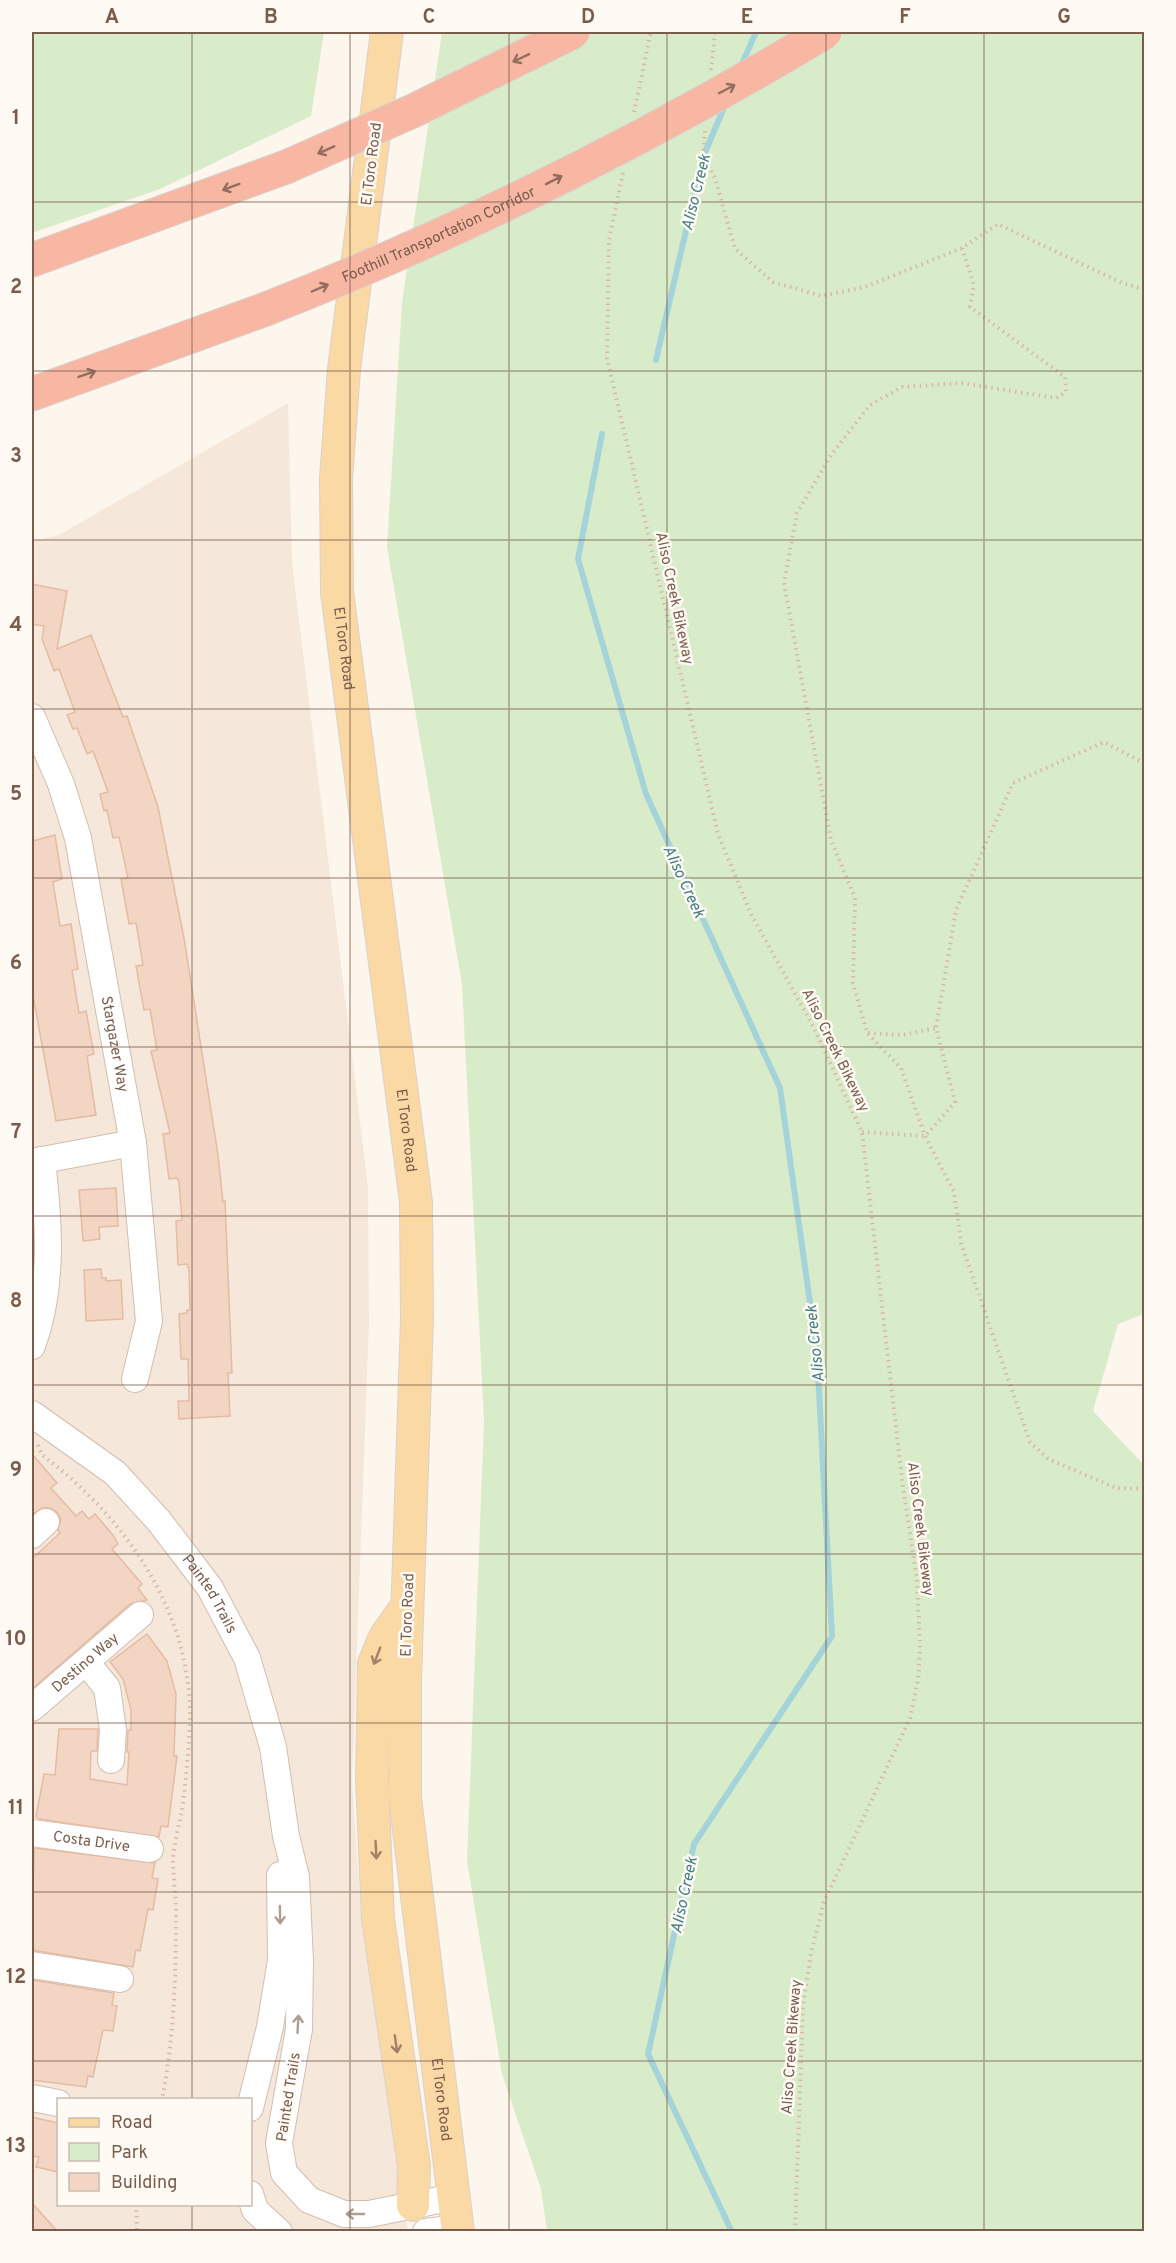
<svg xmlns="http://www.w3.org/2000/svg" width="1176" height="2263" font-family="Overpass,sans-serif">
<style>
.residential{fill:#f5e8da;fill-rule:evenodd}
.green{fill:#d8ecc9}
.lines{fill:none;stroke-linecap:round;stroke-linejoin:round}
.stream{stroke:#a5d3da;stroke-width:6}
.building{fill:#f3d5c3;stroke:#e6bba3;stroke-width:1.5}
.minor-casing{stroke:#d1beb0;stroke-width:28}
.major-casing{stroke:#dad1cd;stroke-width:34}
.highway-casing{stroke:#dad1cd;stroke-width:35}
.path{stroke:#d9b8a5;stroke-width:4;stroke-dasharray:1.5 4.5;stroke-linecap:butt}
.minor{stroke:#fff;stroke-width:26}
.major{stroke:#fbd9a5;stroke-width:32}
.highway{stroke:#f7b7a3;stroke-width:33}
.highway-bridge-casing{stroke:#dad1cd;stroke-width:35;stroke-linecap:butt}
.highway-bridge{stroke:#f7b7a3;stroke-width:33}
.oneway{stroke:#936e5e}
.oneway2{stroke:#a18267}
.oneway3{stroke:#af9d94}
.grid{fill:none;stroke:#7a5c4d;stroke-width:1.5;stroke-opacity:0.55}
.labels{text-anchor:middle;stroke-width:5;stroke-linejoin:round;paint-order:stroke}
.street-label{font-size:15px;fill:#7a5c4d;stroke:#fffaf3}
.water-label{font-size:16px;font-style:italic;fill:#437c86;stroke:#fffaf3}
.neatline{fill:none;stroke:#7a5c4d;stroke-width:2}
.grid-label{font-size:20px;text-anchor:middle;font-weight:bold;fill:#7a5c4d}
</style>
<rect width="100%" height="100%" fill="#fdf6ec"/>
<path class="residential" d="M288,403L292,562L368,1187L369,1323L352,1782L362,1928L408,2231H32V541L59,535ZM58,2100H250V2204H58Z"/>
<g class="green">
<path d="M32,32H324L311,116L160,189L32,233Z"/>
<path d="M442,32H1144V1314L1118,1324L1093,1411L1144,1465V2231H547L541,2189L502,2074L467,1861L484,1421L462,984L387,547L402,303Z"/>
</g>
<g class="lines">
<g class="stream">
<path d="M741,66L756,32"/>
<path d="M656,360L703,157L726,103"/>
<path d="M602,434L578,559L646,794L780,1088L817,1353L832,1636L694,1844L648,2054L732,2232"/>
</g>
</g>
<g class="building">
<path d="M32,584L67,591L57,649L91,635L123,717L127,716L158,807L184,938L218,1155L223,1202L225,1201L232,1373H228L230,1416L179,1419L178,1401H189L188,1359H181L179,1314L187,1313V1310H190L189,1270L187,1264L178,1265L176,1221L182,1220L179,1182L177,1178L169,1179L163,1134L170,1133L151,1051L157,1050L150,1009L144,1010L139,983L136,966L143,965L136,923L129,924L121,879L128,878L119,837L113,838L107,810L104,811L100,794L108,792L93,751L87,754L77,728L73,729L67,715L75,712L59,669L54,671L42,639L44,626L32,624Z"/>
<path d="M55,835L62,879L53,882L60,926L71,924L78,969L72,970L79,1013L86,1011L94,1054L87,1056L96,1115L56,1121L32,990V841Z"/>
<path d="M116,1188L118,1226L99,1227L100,1239L83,1241L79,1190Z"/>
<path d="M101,1269L102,1278H106V1281L121,1280L123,1319L86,1321L84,1270Z"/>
<path d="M32,1454L57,1483L51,1488L76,1516L82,1511L89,1519L95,1514L113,1535L118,1544L112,1549L142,1584L138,1588L147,1600L130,1604L32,1689V1559L60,1533L58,1530L61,1519L57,1512L50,1508H42L32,1515Z"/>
<path d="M147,1634L167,1661L176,1694L174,1756H177L168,1827L161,1826L159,1837L39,1819L36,1817L44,1774L55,1775L59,1729H98L97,1751H91L90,1779L127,1785L129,1752H127L128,1730H131V1710L123,1679L110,1662Z"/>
<path d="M34,1848L155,1863L152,1878L158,1879L153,1910L148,1909L140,1951L136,1950L133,1967L32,1950Z"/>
<path d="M32,1980L114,1993L112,2005L117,2006L113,2031L103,2030L93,2077L88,2076L86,2087L32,2080Z"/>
<path d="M32,2117L58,2123V2172L36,2167L39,2157L32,2156Z"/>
<path d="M32,2203L58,2232H32Z"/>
</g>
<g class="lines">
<g class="minor-casing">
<g id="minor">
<path id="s1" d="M32,717L61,784L78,838L133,1143L149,1321L135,1379"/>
<path d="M32,1162L133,1143"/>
<path d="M32,1346C54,1286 49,1223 42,1160"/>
<path id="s2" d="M32,1414L115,1473L159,1521L210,1588L247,1658L273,1747L286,1836L296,1877L300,1961L299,2029L279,2143L284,2173L309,2200L344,2214H369L454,2197"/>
<path d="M32,1535L46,1522"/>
<path d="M87,1663L107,1688L113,1730L111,1760"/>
<path id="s3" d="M32,1708L140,1615"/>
<path id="s4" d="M32,1833L150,1849"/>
<path d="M32,1965L120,1979"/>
<path d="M32,2098L58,2103"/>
<path d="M250,2108L270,2027L281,1960L280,1875"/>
<path d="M250,2194L255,2210L279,2232"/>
<path d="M426,2232L457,2228"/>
</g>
</g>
<g class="major-casing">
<g id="major">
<path id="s5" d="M387,32L344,369L336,478L337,592L416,1202L417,1318L405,1680V1798L458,2232"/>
<path d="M407,1606L385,1637L374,1663L372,1779L378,1919L414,2166L413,2205"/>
</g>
</g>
<g class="highway-casing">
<g id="highway">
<path d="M32,260L286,167"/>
<path d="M32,394L266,309"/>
</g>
</g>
<g class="path">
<path d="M711,70L715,32"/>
<path d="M634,112L651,32"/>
<path d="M705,131L703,157L715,178L735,249L773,282L822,296L865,287L962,248L998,224L1122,283L1144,289"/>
<path d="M623,173L609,240L607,358L718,834L751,914L814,1028L862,1132L903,1488L917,1580L920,1648L918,1680L910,1718L824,1902L811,1953L803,2006L795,2232"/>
<path d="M962,248L974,285L970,307L1065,377L1066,392L1056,398L961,383L902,387L870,405L831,455L797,513L784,583L831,840L855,898L853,983L867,1033L901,1068L925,1136L954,1192L961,1243L1030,1442L1048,1459L1116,1488L1144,1489"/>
<path d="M868,1033L902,1035L936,1028"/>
<path d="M862,1132L925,1136L955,1102L936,1028L956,910L1013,783L1104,742L1144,763"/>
<path d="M38,1445L42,1455C125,1517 191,1611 190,1719C189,1749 186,1780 182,1810C179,1826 174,1843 173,1859C173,1877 176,1895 176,1914C176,1976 174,2038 162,2100"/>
<path d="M136,2204L137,2232"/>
</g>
<use href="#minor" class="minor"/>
<use href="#major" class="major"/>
<use href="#highway" class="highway"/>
<g class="highway-bridge-casing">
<g id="highway-bridge">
<path d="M286,167L415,110L573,32"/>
<path id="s6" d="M266,309C459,233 647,139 825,32"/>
</g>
</g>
<use href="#highway-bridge" class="highway-bridge"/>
</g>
<defs><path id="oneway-shaft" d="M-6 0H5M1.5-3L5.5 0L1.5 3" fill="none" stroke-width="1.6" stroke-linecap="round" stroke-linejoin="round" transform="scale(1.5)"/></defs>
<g class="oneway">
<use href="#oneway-shaft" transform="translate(521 58) rotate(154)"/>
<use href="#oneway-shaft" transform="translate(727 89) rotate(-28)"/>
<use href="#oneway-shaft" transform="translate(326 150) rotate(156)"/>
<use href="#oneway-shaft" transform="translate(554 180) rotate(-27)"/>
<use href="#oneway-shaft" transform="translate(231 187) rotate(160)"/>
<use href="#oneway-shaft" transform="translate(320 288) rotate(-23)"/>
<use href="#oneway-shaft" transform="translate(87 374) rotate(-19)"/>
</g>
<g class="oneway2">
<use href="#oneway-shaft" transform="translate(377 1656) rotate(111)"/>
<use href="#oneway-shaft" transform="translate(376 1850) rotate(87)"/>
<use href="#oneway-shaft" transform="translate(396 2044) rotate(82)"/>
</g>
<g class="oneway3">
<use href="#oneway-shaft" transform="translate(280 1915) rotate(89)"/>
<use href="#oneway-shaft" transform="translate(298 2024) rotate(-87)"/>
<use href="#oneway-shaft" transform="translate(355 2214) rotate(-180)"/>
</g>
<path class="grid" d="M192,32V2100M350,32V2232M509,32V2232M667,32V2232M826,32V2232M984,32V2232M32,202H1144M32,371H1144M32,540H1144M32,709H1144M32,878H1144M32,1047H1144M32,1216H1144M32,1385H1144M32,1554H1144M32,1723H1144M32,1892H1144M32,2061H1144M192,2204V2232"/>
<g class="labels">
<g class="street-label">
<text transform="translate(371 164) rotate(-83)" y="5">El Toro Road</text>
<text dy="5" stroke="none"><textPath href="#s6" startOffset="188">Foothill Transportation Corridor</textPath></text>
<text transform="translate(675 598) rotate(78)" y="5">Aliso Creek Bikeway</text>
<text dy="5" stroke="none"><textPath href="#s5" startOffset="620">El Toro Road</textPath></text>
<text dy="5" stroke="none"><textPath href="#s1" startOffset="339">Stargazer Way</textPath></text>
<text transform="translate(836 1050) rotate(64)" y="5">Aliso Creek Bikeway</text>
<text dy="5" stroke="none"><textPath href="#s5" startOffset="1106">El Toro Road</textPath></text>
<text transform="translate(921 1529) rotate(83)" y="5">Aliso Creek Bikeway</text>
<text dy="5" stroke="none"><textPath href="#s2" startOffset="256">Painted Trails</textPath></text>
<text transform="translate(407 1615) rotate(-88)" y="5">El Toro Road</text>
<text dy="5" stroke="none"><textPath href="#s3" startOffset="70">Destino Way</textPath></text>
<text dy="5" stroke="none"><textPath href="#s4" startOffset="60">Costa Drive</textPath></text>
<text transform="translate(791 2047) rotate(-86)" y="5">Aliso Creek Bikeway</text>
<text transform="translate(288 2097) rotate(-81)" y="5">Painted Trails</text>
<text dy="5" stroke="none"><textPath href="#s5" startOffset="2078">El Toro Road</textPath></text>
</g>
<g class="water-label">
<text transform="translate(695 192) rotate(-76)" y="6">Aliso Creek</text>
<text transform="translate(685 881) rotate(65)" y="6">Aliso Creek</text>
<text transform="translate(814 1344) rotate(-96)" y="6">Aliso Creek</text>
<text transform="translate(683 1895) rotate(-78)" y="6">Aliso Creek</text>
</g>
</g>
<rect width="1176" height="2263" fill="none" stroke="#fffaf3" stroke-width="66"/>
<rect x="57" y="2098" width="195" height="108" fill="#fffaf3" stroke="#cabbb1" stroke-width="1.5"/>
<rect x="69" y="2118" width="30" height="9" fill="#fbd9a5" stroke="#cabbb1" stroke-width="1.5"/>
<text x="111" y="2128" font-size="18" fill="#7a5c4d">Road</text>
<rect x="69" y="2143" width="30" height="18" fill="#d8ecc9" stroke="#cabbb1" stroke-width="1.5"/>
<text x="111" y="2158" font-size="18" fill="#7a5c4d">Park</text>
<rect x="69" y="2173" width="30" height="18" fill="#f3d5c3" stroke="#cabbb1" stroke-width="1.5"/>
<text x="111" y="2188" font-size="18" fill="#7a5c4d">Building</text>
<rect x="33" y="33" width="1110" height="2197" class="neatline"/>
<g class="grid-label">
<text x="112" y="23">A</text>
<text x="271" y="23">B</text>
<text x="429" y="23">C</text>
<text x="588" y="23">D</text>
<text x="747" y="23">E</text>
<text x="905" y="23">F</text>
<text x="1064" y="23">G</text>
<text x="16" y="124">1</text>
<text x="16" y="293">2</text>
<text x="16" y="462">3</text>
<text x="16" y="631">4</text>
<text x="16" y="800">5</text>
<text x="16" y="969">6</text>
<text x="16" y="1138">7</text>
<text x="16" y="1307">8</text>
<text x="16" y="1476">9</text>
<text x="16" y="1645">10</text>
<text x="16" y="1814">11</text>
<text x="16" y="1983">12</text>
<text x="16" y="2152">13</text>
</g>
</svg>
